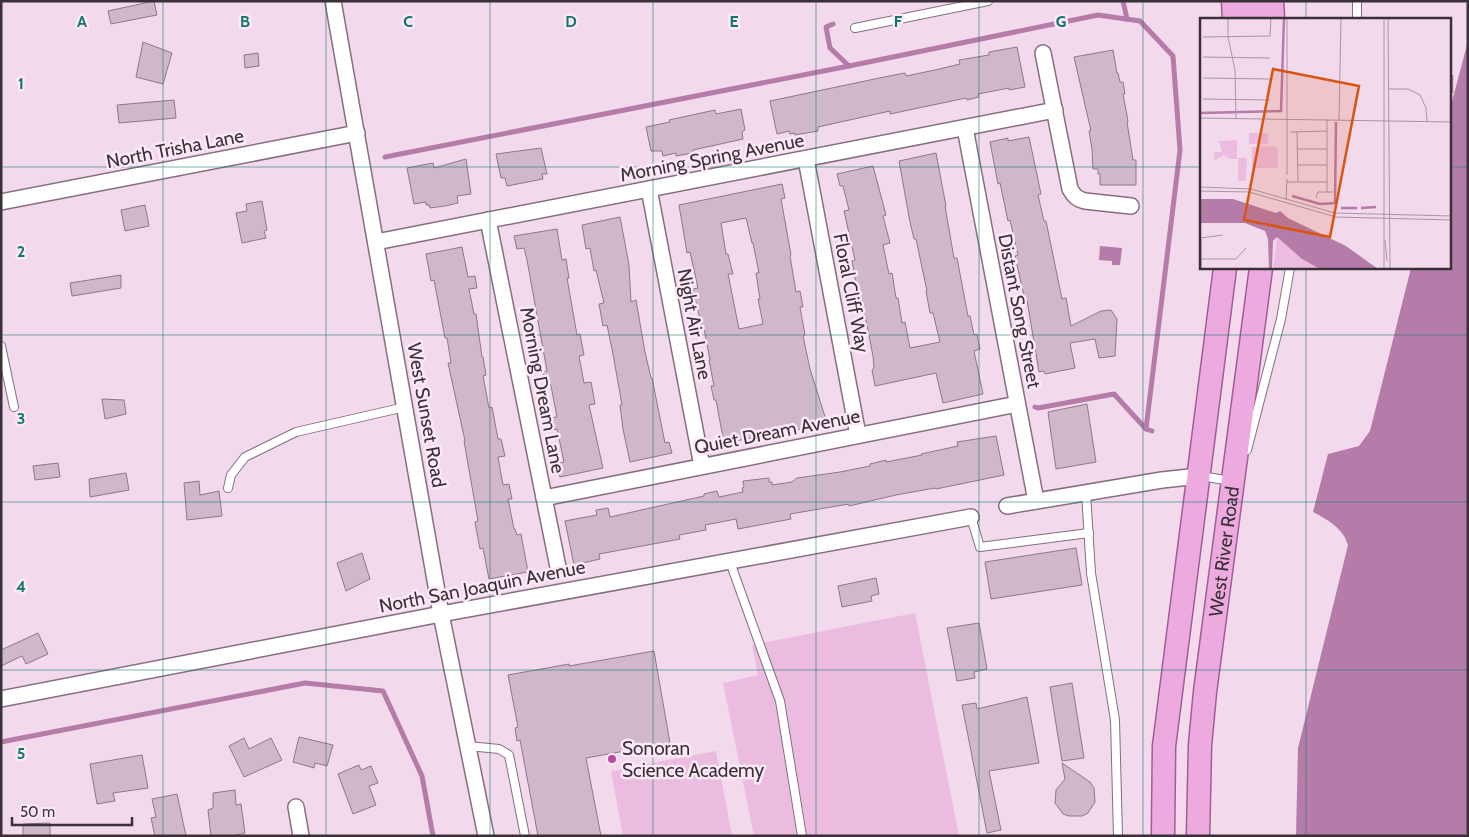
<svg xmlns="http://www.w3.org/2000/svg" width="1469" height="837" font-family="Cabin,sans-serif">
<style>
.green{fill:#ecbce0}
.water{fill:#b67ca9}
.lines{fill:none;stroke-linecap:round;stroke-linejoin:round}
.stream{stroke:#b67ca9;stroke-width:5}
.building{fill:#d0b7c9;stroke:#8f7889;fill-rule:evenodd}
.service-casing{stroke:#856f7f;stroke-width:10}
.minor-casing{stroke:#856f7f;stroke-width:18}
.primary-casing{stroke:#a55b97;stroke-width:25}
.service{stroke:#fff;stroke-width:8}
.minor{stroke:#fff;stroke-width:15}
.primary{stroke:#ecaadf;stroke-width:22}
.grid{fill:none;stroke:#0f766e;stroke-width:1;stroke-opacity:0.55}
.poi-dot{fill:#ba49a6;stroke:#fde8f7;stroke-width:2}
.labels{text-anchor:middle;stroke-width:5;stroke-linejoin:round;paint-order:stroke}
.street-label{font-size:19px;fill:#3a3138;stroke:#fde8f7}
.poi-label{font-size:19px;fill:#3a3138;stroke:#fde8f7;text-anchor:start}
.inset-river{fill:none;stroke:#b67ca9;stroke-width:2.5}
.inset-road{fill:none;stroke:#a896a4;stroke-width:1}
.view{fill:#d75510;fill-opacity:0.15;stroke:#d75510;stroke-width:2.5}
.inset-edge{fill:none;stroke:#3a3138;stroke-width:2.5}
.grid-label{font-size:16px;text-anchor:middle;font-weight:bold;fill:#0f766e;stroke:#fde8f7;stroke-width:5;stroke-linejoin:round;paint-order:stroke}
</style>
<rect width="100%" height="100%" fill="#f2d9ec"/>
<g class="green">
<path d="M915,613L959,836H754L723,683L758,675L752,645Z"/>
<path d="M716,751L732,836H623L611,771Z"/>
</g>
<g class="water">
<path d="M1468,41V836H1296L1298,748L1348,545C1343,528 1328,520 1313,512L1328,454L1359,446L1370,431L1411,268H1450V109Z"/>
<path d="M1100,246L1122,248L1120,265H1112V261L1099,260Z"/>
</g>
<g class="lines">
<g class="stream">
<path d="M1123,1L1127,19"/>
<path d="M833,24L826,27L830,48L849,66"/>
<path d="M385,157L849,66L1098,15L1140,21L1173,56L1180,150L1146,429L1152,431"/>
<path d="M1035,407L1038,408L1114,394L1146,429"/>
<path d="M1,742L305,683L383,691L422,776L433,836"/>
</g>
</g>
<g class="building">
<path d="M154,1L157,15L111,24L108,11Z"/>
<path d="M143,42L172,53L163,84L136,77Z"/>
<path d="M1017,47L1025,87L1009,90V88L978,94L979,97L967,100L966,98L890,114V111L818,127V131L795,135V133L790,134L789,131L777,134L770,101L884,77L905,73L906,76L935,70L960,64L959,60L989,55V52Z"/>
<path d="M1113,50L1117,73H1118L1120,82H1123L1125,94H1123L1128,121L1127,122L1133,160H1136V185H1100V174H1098V169H1093L1092,149L1089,131H1091L1074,57Z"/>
<path d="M258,53L259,66L245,68L244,55Z"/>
<path d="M174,100L176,118L119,123L117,105Z"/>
<path d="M741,109L745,130L742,132L743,139L693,150V153L676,156V153L663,156L662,151H651L646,127L670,122L669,120L715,110L716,114Z"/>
<path d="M1029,137L1041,194L1038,195L1044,221H1046L1062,299L1066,298L1071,326L1101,311L1111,310L1117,319L1115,356L1099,358L1095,339L1070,343L1075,368L1045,374L1044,371L1039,372L1027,300H1025L1015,256L1018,255L1010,220L1008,221L1000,183L998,184L990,142L1008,138V141Z"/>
<path d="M541,148L547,174H542L543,179L507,186L505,178H501L496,154Z"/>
<path d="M936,153L946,206H945L954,258H957L968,316H970L974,335L977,334L980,349L974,351L983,394L943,403L936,373L875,386L872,370L874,368L873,356L861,295H858L852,261L855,260L844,211L849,210L843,186H840L837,174L873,166L886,215L883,216L890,243L883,245L889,274L892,273L896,298H898L902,323L905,322L910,348L940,342L933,313H930L926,291H927L916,239H914L910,222L899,161Z"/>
<path d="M466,159L471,194L457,196L458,203L445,206L430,208L429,205H426V202L414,204L407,168L433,163L434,168Z"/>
<path d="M782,184L785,198L781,199L791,255L790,256L796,292L800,291L803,307H800L805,335L803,336L810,369L827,423L779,434V433L724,443L716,400H714L711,386H714L709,360H710L704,328H702L693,289L698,288L690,252L687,253L679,205ZM746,218L752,243H753L759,273H756L760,299H758L763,324L739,329L728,274H733L728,254H726L721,223Z"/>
<path d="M262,201L267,230L264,231L266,238L242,243L236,213L247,211L246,204Z"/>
<path d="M145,205L149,226L125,231L121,210Z"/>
<path d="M620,217L629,265L631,302L636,300L645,352L651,378H652L665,443L669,442L672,453L630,462L623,429L620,405H622L613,354L607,325L603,326L599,304L604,303L596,270L594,271L590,248L586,249L582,225Z"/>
<path d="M557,229L562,260L566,259L569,278H567L577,335L580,334L584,355L579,356L584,383L591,382L595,404L589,405L603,468L560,477L557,464L564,462L557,429L552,430L550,418L557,417L551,386L550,384L545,385L543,372L547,371L527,260L524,248L517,249L514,236Z"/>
<path d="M462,247L468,277L475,276L477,288L469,289L474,314H476L482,357H483L486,375L483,376L489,408L492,407L498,439H501L505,456L498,457L503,485L509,484L512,499H508L514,529H515L517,535L521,534L528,572L489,579L483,548L480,549L475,522L478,521L464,441H465L448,363H451L447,338H445L434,280L431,281L426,254Z"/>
<path d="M121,275V288L72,296L70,283Z"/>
<path d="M102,399L124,400L126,414L105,419Z"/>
<path d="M1087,404L1096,462L1056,469L1048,412Z"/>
<path d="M996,436L1004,475L936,489L935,488L896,495L849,506V504L790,514L791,519L738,529L736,519L705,525L706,530L679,535L680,539L599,554L600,559L574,565L565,521L597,515L596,510L608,508L610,517L704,496V494L717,491L719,497L743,492L742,488L744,487L743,481L769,478V482H772V485L792,482L797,478L840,472L870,466V464L886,460V462L922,455L921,454L958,446L957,442Z"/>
<path d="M58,463L60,477L35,480L33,466Z"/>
<path d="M126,473L129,490L90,497L89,479Z"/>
<path d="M199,481L200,495L219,491L222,516L187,520L184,483Z"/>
<path d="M1076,548L1082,585L991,599L985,562Z"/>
<path d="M362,553L370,579L346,591L337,563Z"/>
<path d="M876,578L879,594L871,596L872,601L842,607L838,586Z"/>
<path d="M979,623L987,669L974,672L975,678L957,681L947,628Z"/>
<path d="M38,633L48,654L26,664L22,656L1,666V650Z"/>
<path d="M654,651L670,743L586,758L601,836H538L520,740L517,741L515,728L518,727L508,675L569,664V666Z"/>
<path d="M1072,683L1084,758L1062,761L1050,687Z"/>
<path d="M1027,697L1039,763L989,771L1001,830L987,833L962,705L976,703L977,709Z"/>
<path d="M299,737L333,745L327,766L315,763L314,768L293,762Z"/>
<path d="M244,738L249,749L271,738L282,760L244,777L229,746Z"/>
<path d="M142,755L148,788L113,793L115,801L97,804L90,764Z"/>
<path d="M1062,763L1090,782L1094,788L1095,802L1088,813L1082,816H1069L1063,814L1055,803L1056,790L1065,779Z"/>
<path d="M359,765L361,770L371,766L378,783L369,786L376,805L353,814L338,774Z"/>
<path d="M235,790L236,805L241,804L245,833L232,836H211L208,810L213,808V793Z"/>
<path d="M177,794L186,836H155L151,818L156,817L152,799Z"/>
<path d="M50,823V836H23V824Z"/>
</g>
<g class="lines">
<g class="service-casing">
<g id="service">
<path d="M1357,1V19"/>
<path d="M855,28L988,1"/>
<path d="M1,346L14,407"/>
<path d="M1247,450L1281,319L1290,268"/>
<path d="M1201,476L1231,481"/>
<path d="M228,488L231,475L245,457L296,432L405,407"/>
<path d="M1086,493L1091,573L1115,720L1118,836"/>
<path d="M971,517L980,547L1089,533"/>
<path d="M730,562L780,701L802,836"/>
<path d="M468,746L499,749L509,755L525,836"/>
</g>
</g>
<g class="minor-casing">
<g id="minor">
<path d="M333,1L441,614L486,836"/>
<path d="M1043,53L1070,189C1074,196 1077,199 1085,201L1131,206"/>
<path d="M965,128L1036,501"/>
<path d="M806,159L858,435"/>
<path d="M649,189L702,466"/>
<path d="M1,202L357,133"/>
<path d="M488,220L558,567"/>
<path d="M376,242L1055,110"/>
<path d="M544,498L1017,404"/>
<path d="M1007,506L1162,480L1199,476"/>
<path d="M1,699L441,614L971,517"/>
<path d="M296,807L301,836"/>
</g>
</g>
<g class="primary-casing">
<g id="primary">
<path d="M1233,1L1234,19"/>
<path d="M1253,1L1255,19"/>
<path d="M1272,1L1273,19"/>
<path d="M1163,836L1164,746L1225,268"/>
<path id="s1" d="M1198,836L1200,745L1205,692L1261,268"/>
</g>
</g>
<use href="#service" class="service"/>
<use href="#minor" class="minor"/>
<use href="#primary" class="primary"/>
</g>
<path class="grid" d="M163,1V836M326,1V836M490,1V836M653,1V836M816,1V836M979,1V836M1143,1V836M1306,1V19M1,167H1202M1450,167H1468M1306,268V836M1,335H1468M1,502H1468M1,670H1468"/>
<circle class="poi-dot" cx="612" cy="759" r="5"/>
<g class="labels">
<g class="street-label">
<text transform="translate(175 148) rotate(-11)" y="7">North Trisha Lane</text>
<text transform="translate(712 157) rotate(-11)" y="7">Morning Spring Avenue</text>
<text transform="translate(852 293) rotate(79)" y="7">Floral Cliff Way</text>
<text transform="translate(1020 311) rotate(79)" y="7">Distant Song Street</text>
<text transform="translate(695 324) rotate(79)" y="7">Night Air Lane</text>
<text transform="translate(543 390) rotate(79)" y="7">Morning Dream Lane</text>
<text transform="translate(427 415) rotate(80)" y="7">West Sunset Road</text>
<text transform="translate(777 431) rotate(-11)" y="7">Quiet Dream Avenue</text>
<text dy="7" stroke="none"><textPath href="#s1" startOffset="286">West River Road</textPath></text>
<text transform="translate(482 586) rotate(-11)" y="7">North San Joaquin Avenue</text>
</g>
<g class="poi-label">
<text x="622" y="755">Sonoran<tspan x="622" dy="22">Science Academy</tspan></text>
</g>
</g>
<g transform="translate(1200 18)">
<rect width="251" height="251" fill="#f2d9ec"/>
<path d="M49,115H68V126H49ZM37,122V141H29V137L28,141L24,137L19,140V137L17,142L14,141V134H22L19,123ZM75,128L78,132V150H52V129ZM38,140H47L46,163H38ZM77,219L102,241L120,251H73Z" fill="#ecbce0"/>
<path d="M0,181H33L76,195L80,193L88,200L146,228L178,251H120L102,241L77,219L73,223L72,251H69L68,221L65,213L45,205H0Z" fill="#b67ca9"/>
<path class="inset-river" d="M252,57V75M0,95L81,93L84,0M92,178L120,186L135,185L136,104M141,190H157M161,190L176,189"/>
<path class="inset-road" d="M28,0V19L35,52L36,101M169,0H200M184,0V251M188,0L190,251M70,18L71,0M3,19L70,18M3,39L70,40M3,60L71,61M189,71H208L220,77L226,90L227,103M3,81L70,82M0,100L252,104M139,102L141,0M90,114L127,113M97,114L98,164M97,131H127M97,147H127M87,157V0M87,164H127M0,169L51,171L135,195L252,198M0,173L49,174L136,199L252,202M127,174V101M116,180L118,174H133M86,182L87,161M1,220L23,217M185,222L187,243M1,241H36L46,230M1,251V221"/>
<path class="view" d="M73,51L159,68L130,219L44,202Z"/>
<rect width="251" height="251" class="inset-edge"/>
</g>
<g class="grid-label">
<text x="82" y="27">A</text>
<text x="245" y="27">B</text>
<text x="408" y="27">C</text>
<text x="571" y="27">D</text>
<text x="734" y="27">E</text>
<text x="898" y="27">F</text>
<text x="1061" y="27">G</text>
<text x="21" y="89">1</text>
<text x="21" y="257">2</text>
<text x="21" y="424">3</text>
<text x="21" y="592">4</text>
<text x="21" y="759">5</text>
</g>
<rect width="1469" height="837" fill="none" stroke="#3a3138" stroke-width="5"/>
<path d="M12 817v8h120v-8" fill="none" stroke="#3a3138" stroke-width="2.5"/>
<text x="20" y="817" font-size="15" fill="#3a3138" stroke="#fde8f7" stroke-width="4" paint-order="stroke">50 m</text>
</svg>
